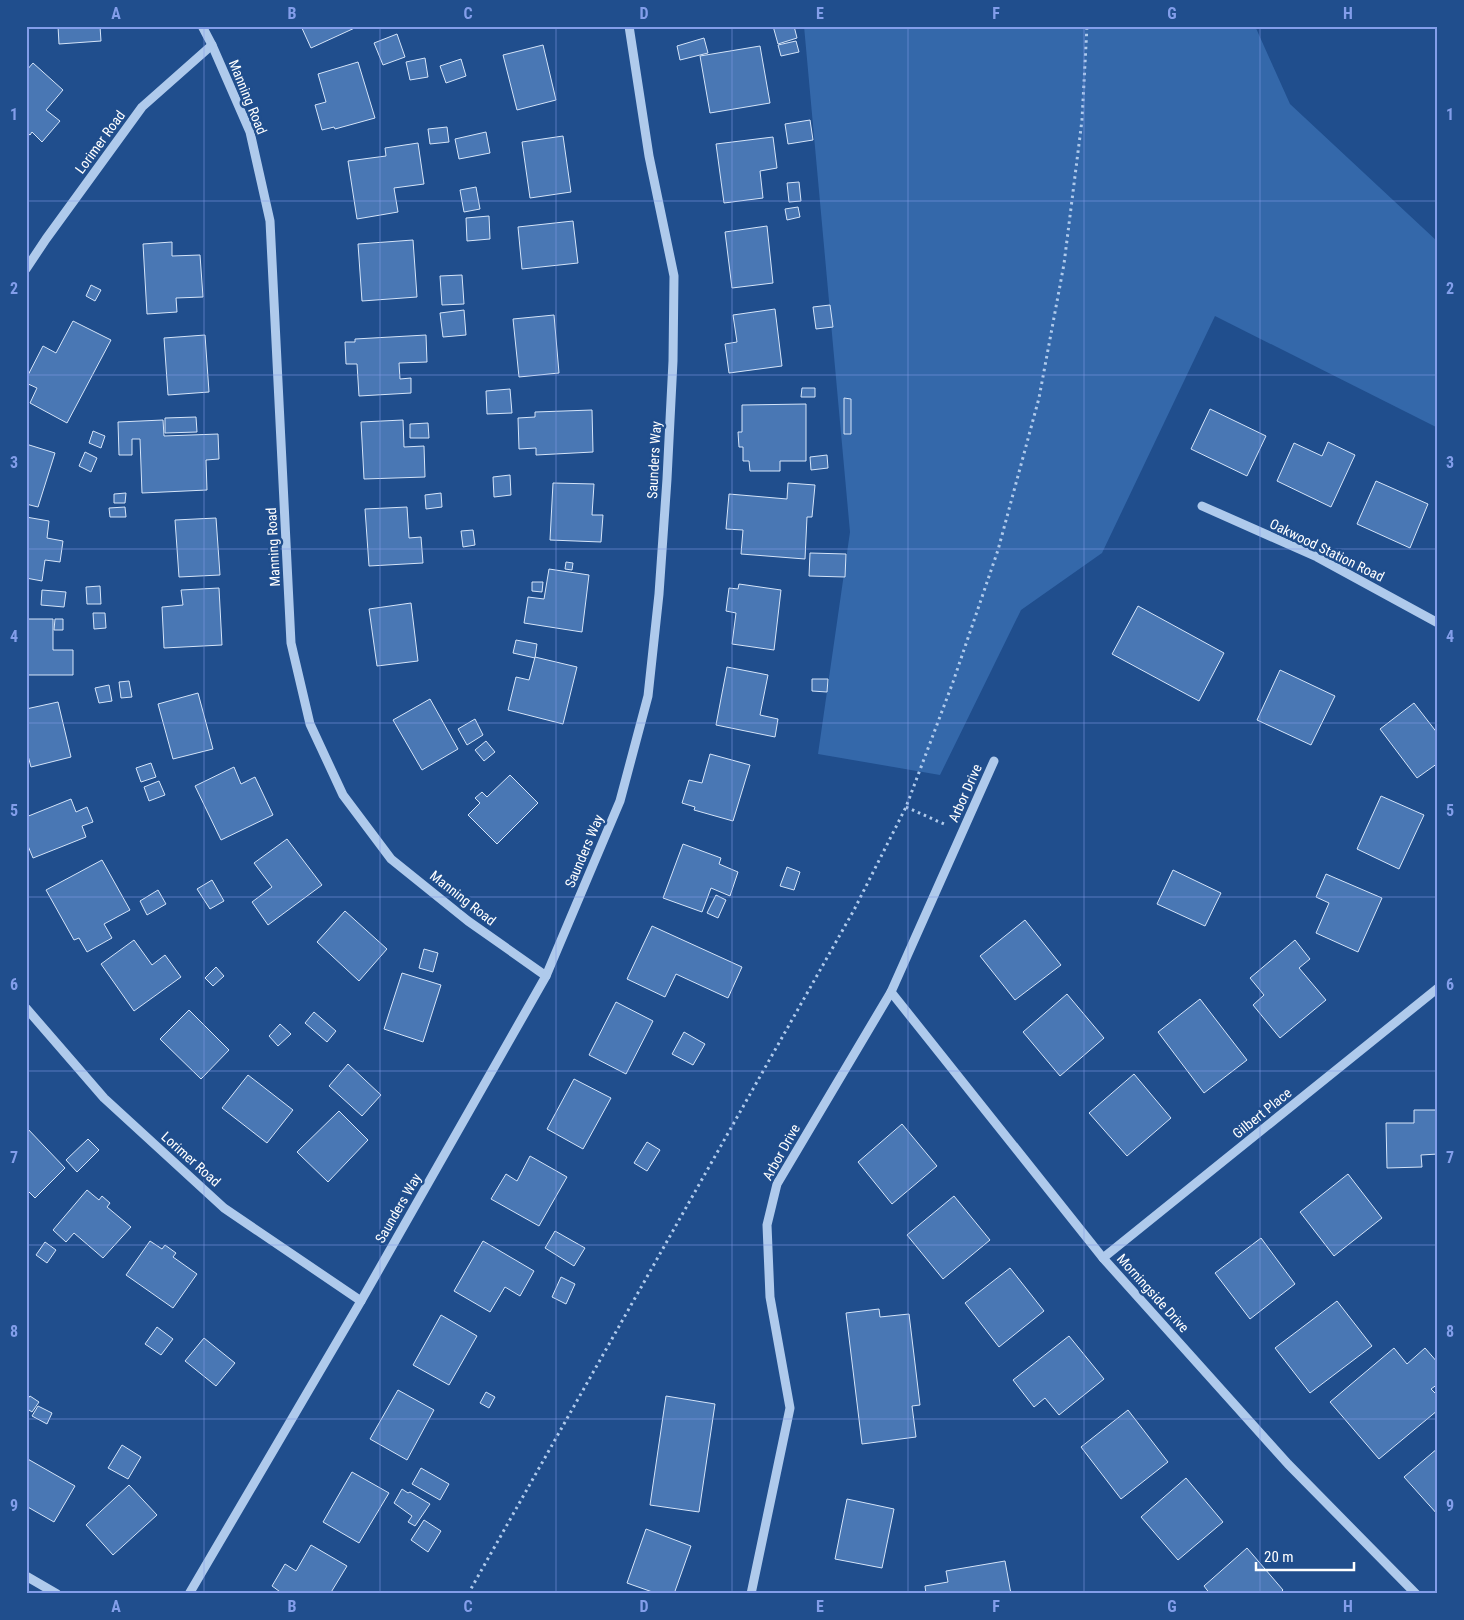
<svg xmlns="http://www.w3.org/2000/svg" width="1464" height="1620" font-family="'Roboto Condensed',sans-serif">
<style>
.green{fill:#3468aa}
.building{fill:#4977b4;stroke:#d4e4f9}
.lines{fill:none;stroke-linecap:round;stroke-linejoin:round}
.path{stroke:#afcaec;stroke-width:3;stroke-dasharray:2.5 4;stroke-linecap:butt}
.minor{stroke:#afcaec;stroke-width:9}
.grid{fill:none;stroke:#839eea;stroke-width:1;stroke-opacity:0.55}
.labels{text-anchor:middle;stroke-width:5;stroke-linejoin:round;paint-order:stroke}
.street-label{font-size:14px;fill:#fff;stroke:#204e8d}
.neatline{fill:none;stroke:#839eea;stroke-width:2}
.grid-label{font-size:16px;text-anchor:middle;font-weight:bold;fill:#839eea}
</style>
<rect width="100%" height="100%" fill="#204e8d"/>
<path class="green" d="M804,26H1255L1290,104L1438,242V428L1215,316L1102,553L1021,610L940,775L818,754L850,532Z"/>
<g class="building">
<path d="M58,26H100L101,41L59,44Z"/>
<path d="M301,26H359L311,48Z"/>
<path d="M773,26H794L797,38L778,44Z"/>
<path d="M397,34L405,57L383,65L374,43Z"/>
<path d="M704,38L708,53L680,60L677,46Z"/>
<path d="M796,41L799,52L781,56L778,45Z"/>
<path d="M543,45L556,100L517,110L503,55Z"/>
<path d="M760,46L770,103L710,113L700,56Z"/>
<path d="M425,58L428,77L410,80L406,62Z"/>
<path d="M461,59L466,76L446,83L440,66Z"/>
<path d="M358,62L375,118L335,129L334,127L322,130L315,105L326,102L318,74Z"/>
<path d="M33,63L63,90L46,110L60,121L42,142L32,132L30,135L26,132V71Z"/>
<path d="M810,120L813,140L788,144L785,124Z"/>
<path d="M447,127L449,142L430,144L428,129Z"/>
<path d="M486,132L490,153L459,159L455,139Z"/>
<path d="M563,136L571,192L530,198L522,142Z"/>
<path d="M773,137L777,168L760,171L763,198L724,203L716,144Z"/>
<path d="M418,143L424,184L394,188L398,212L357,219L348,161L386,156L385,148Z"/>
<path d="M799,182L801,201L789,202L787,183Z"/>
<path d="M476,187L480,209L464,212L460,190Z"/>
<path d="M798,207L800,217L787,220L785,209Z"/>
<path d="M489,216L490,239L467,241L466,218Z"/>
<path d="M573,221L578,263L522,269L518,227Z"/>
<path d="M767,226L773,283L732,288L725,232Z"/>
<path d="M413,240L417,297L362,301L358,244Z"/>
<path d="M172,242V256L200,255L203,297L176,298L177,312L147,314L143,244Z"/>
<path d="M462,275L464,304L442,305L440,276Z"/>
<path d="M91,285L101,290L95,301L86,296Z"/>
<path d="M830,305L833,327L816,329L813,307Z"/>
<path d="M775,309L782,366L729,373L725,344L737,342L733,315Z"/>
<path d="M464,310L466,335L443,337L440,313Z"/>
<path d="M554,315L559,373L519,377L513,319Z"/>
<path d="M73,321L111,340L67,423L30,403L37,388L26,383V379L43,346L56,353Z"/>
<path d="M205,335L209,392L168,395L164,338Z"/>
<path d="M426,335L427,362L399,363L400,379L411,378V393L359,396L357,364H346L345,342H355V339Z"/>
<path d="M802,388H815V397H801Z"/>
<path d="M510,389L512,413L487,414L486,391Z"/>
<path d="M844,398L851,399V434H844Z"/>
<path d="M806,404V461H780V471H750L749,461H743V447H739L738,432H742V405Z"/>
<path d="M1210,409L1266,436L1247,476L1191,449Z"/>
<path d="M592,410L593,452L536,455V448L519,449L518,418L535,417V412Z"/>
<path d="M196,417L197,432L165,433V418Z"/>
<path d="M163,420L164,436L218,434L219,459L206,460L207,490L142,493L140,439H132V455H119L118,422Z"/>
<path d="M403,420L404,447L424,446L425,477L364,479L361,422Z"/>
<path d="M428,423L429,438H410V424Z"/>
<path d="M93,431L105,436L101,448L89,443Z"/>
<path d="M1328,442L1355,455L1331,507L1277,481L1294,443L1322,456Z"/>
<path d="M26,444L55,453L38,507L26,504Z"/>
<path d="M85,452L97,458L91,472L79,466Z"/>
<path d="M827,455L828,468L811,470L810,457Z"/>
<path d="M510,475L511,495L494,497L493,477Z"/>
<path d="M1376,481L1428,504L1410,548L1357,524Z"/>
<path d="M553,483L594,484L592,515H603L601,542L550,540Z"/>
<path d="M788,483L815,485L812,517H807L805,559L741,554L743,530L726,529L729,494L787,499Z"/>
<path d="M126,493L125,503H114V494Z"/>
<path d="M441,493L442,507L426,509L425,495Z"/>
<path d="M125,507L126,517H110L109,508Z"/>
<path d="M407,507L409,538L421,537L423,563L369,566L365,509Z"/>
<path d="M26,517L49,521L47,538L63,541L60,562L45,560L42,581L26,578Z"/>
<path d="M216,518L220,575L179,577L175,520Z"/>
<path d="M473,530L475,545L463,547L461,531Z"/>
<path d="M810,553L846,554L845,577L809,576Z"/>
<path d="M566,562L573,563L572,570L565,569Z"/>
<path d="M549,569L589,575L582,632L524,623L528,597L544,599Z"/>
<path d="M532,582H543L542,592L532,591Z"/>
<path d="M739,584L781,590L774,650L732,644L736,613L726,611L729,588L738,589Z"/>
<path d="M100,586L101,604H87L86,587Z"/>
<path d="M219,588L222,645L164,648L162,607L183,605L181,590Z"/>
<path d="M42,590L66,592L64,607L41,605Z"/>
<path d="M411,603L418,661L377,666L369,609Z"/>
<path d="M1138,606L1224,653L1199,701L1112,654Z"/>
<path d="M93,613H105L106,628L94,629Z"/>
<path d="M26,619H53V650H73V675H26Z"/>
<path d="M55,619H63V630H54Z"/>
<path d="M516,640L537,644L535,658L513,653Z"/>
<path d="M535,657L577,667L563,724L508,710L516,677L529,680Z"/>
<path d="M727,667L768,675L760,715L778,719L775,737L716,725Z"/>
<path d="M1280,670L1335,696L1311,745L1257,720Z"/>
<path d="M812,679H828L827,692L812,691Z"/>
<path d="M129,681L132,697L121,698L119,682Z"/>
<path d="M109,685L112,701L99,703L95,688Z"/>
<path d="M198,693L213,749L173,759L158,704Z"/>
<path d="M430,699L458,749L422,770L393,720Z"/>
<path d="M58,702L71,757L31,767L26,748V709Z"/>
<path d="M1414,703L1438,734V763L1417,778L1380,729Z"/>
<path d="M475,719L483,735L467,745L458,729Z"/>
<path d="M486,741L495,752L484,761L475,750Z"/>
<path d="M710,754L750,765L733,821L694,810L695,807L682,803L689,780L702,783Z"/>
<path d="M151,763L156,777L141,782L136,768Z"/>
<path d="M234,767L241,784L255,777L273,815L221,840L195,786Z"/>
<path d="M510,775L538,803L497,844L468,815L480,803L475,798L482,792L487,797Z"/>
<path d="M159,781L165,795L149,801L144,787Z"/>
<path d="M1381,796L1424,815L1399,869L1357,849Z"/>
<path d="M71,799L76,812L87,807L93,822L82,826L86,837L33,858L26,841V817Z"/>
<path d="M287,839L322,885L268,925L252,902L272,887L254,863Z"/>
<path d="M683,844L721,858L719,864L738,872L730,896L711,888L702,912L663,898Z"/>
<path d="M102,860L130,910L104,924L112,938L87,952L79,938L74,940L46,890Z"/>
<path d="M787,867L800,872L794,890L780,886Z"/>
<path d="M1173,870L1221,893L1205,926L1157,904Z"/>
<path d="M1326,874L1382,898L1358,952L1316,933L1329,903L1316,897Z"/>
<path d="M212,880L224,901L210,909L197,889Z"/>
<path d="M158,890L166,904L147,915L140,901Z"/>
<path d="M716,895L726,900L718,918L707,913Z"/>
<path d="M345,911L387,949L359,981L317,942Z"/>
<path d="M1025,920L1061,965L1015,1000L980,956Z"/>
<path d="M652,926L742,967L728,998L676,974L665,997L627,979Z"/>
<path d="M134,940L152,965L165,955L181,977L134,1011L101,964Z"/>
<path d="M1295,940L1310,959L1299,968L1326,1000L1280,1038L1253,1005L1264,995L1250,978Z"/>
<path d="M424,949L438,953L433,972L419,968Z"/>
<path d="M216,967L224,976L213,986L205,978Z"/>
<path d="M402,973L441,985L423,1042L384,1029Z"/>
<path d="M1067,994L1104,1038L1060,1076L1023,1032Z"/>
<path d="M1200,999L1247,1060L1204,1093L1158,1032Z"/>
<path d="M616,1002L653,1021L626,1074L589,1055Z"/>
<path d="M189,1010L229,1050L201,1079L160,1039Z"/>
<path d="M314,1012L336,1031L327,1042L305,1023Z"/>
<path d="M280,1024L291,1034L278,1046L269,1036Z"/>
<path d="M684,1032L705,1044L693,1065L672,1054Z"/>
<path d="M348,1064L381,1095L362,1116L329,1086Z"/>
<path d="M1134,1074L1171,1118L1127,1156L1089,1113Z"/>
<path d="M248,1075L293,1110L267,1143L222,1108Z"/>
<path d="M574,1079L611,1098L583,1149L547,1129Z"/>
<path d="M1414,1110H1438V1154L1421,1155L1422,1167L1387,1168L1386,1123H1414Z"/>
<path d="M339,1111L368,1140L328,1182L297,1152Z"/>
<path d="M902,1124L937,1166L892,1204L858,1162Z"/>
<path d="M26,1127L65,1168L35,1198L26,1189Z"/>
<path d="M88,1139L99,1150L77,1172L66,1160Z"/>
<path d="M647,1142L660,1150L647,1171L634,1163Z"/>
<path d="M530,1156L567,1177L539,1226L491,1199L506,1174L517,1181Z"/>
<path d="M1348,1174L1382,1218L1334,1256L1300,1212Z"/>
<path d="M87,1190L99,1200L102,1196L110,1203L107,1207L131,1227L103,1258L74,1233L66,1242L53,1230Z"/>
<path d="M954,1196L990,1240L943,1279L907,1235Z"/>
<path d="M555,1231L585,1248L574,1266L545,1248Z"/>
<path d="M1261,1238L1295,1284L1250,1319L1215,1273Z"/>
<path d="M150,1241L162,1249L165,1245L176,1253L173,1257L197,1274L173,1308L126,1275Z"/>
<path d="M483,1241L534,1271L520,1296L505,1287L490,1312L454,1291Z"/>
<path d="M45,1242L56,1250L47,1263L36,1255Z"/>
<path d="M1010,1268L1044,1311L999,1347L965,1303Z"/>
<path d="M561,1277L575,1284L566,1304L552,1297Z"/>
<path d="M1337,1301L1372,1346L1310,1393L1275,1348Z"/>
<path d="M879,1309L880,1317L909,1314L920,1405L912,1406L916,1437L862,1444L846,1313Z"/>
<path d="M441,1315L477,1336L449,1385L413,1365Z"/>
<path d="M157,1327L173,1339L161,1355L145,1344Z"/>
<path d="M1069,1336L1104,1379L1059,1415L1045,1398L1034,1407L1013,1380Z"/>
<path d="M204,1338L235,1363L216,1386L185,1361Z"/>
<path d="M1394,1348L1407,1364L1425,1348L1438,1363V1384L1431,1389L1438,1396V1410L1379,1459L1330,1402Z"/>
<path d="M398,1390L434,1410L407,1460L370,1439Z"/>
<path d="M486,1392L495,1397L489,1408L480,1403Z"/>
<path d="M30,1396L39,1402L32,1412L26,1408V1401Z"/>
<path d="M666,1396L715,1404L699,1512L650,1505Z"/>
<path d="M38,1406L52,1413L47,1424L32,1416Z"/>
<path d="M1128,1410L1168,1462L1121,1499L1081,1447Z"/>
<path d="M122,1445L141,1457L128,1479L108,1468Z"/>
<path d="M1438,1448V1515L1404,1477Z"/>
<path d="M26,1458L75,1486L54,1522L26,1506Z"/>
<path d="M421,1468L449,1484L440,1500L412,1484Z"/>
<path d="M352,1472L389,1493L359,1543L323,1522Z"/>
<path d="M1186,1478L1223,1522L1178,1560L1141,1517Z"/>
<path d="M129,1485L157,1515L113,1555L86,1525Z"/>
<path d="M402,1489L408,1493L410,1492L430,1504L415,1526L408,1522L412,1516L394,1503Z"/>
<path d="M847,1499L894,1509L882,1568L835,1559Z"/>
<path d="M424,1520L441,1531L428,1552L411,1540Z"/>
<path d="M646,1529L691,1546L674,1594H658L627,1583Z"/>
<path d="M311,1545L347,1566L330,1594H283L272,1586L285,1564L296,1571Z"/>
<path d="M1247,1548L1283,1590L1279,1594H1210L1204,1586Z"/>
<path d="M1005,1561L1011,1594H926L925,1586L948,1582L946,1571Z"/>
</g>
<g class="lines">
<g class="path">
<path d="M906,807L944,824"/>
<path d="M468,1594L854,910L906,807L953,682L998,550L1039,398L1064,264L1082,120L1087,26"/>
</g>
<g class="minor">
<path d="M202,26L212,45L250,132L270,221L291,643L310,724L343,795L391,859L468,921L546,976"/>
<path d="M26,269L46,239L142,107L212,45"/>
<path d="M1202,506L1317,557L1438,623"/>
<path d="M891,992L1103,1258L1288,1464L1416,1594"/>
<path d="M26,1008L104,1098L224,1208L361,1301"/>
<path d="M1103,1258L1438,988"/>
<path d="M26,1576L57,1594"/>
<path d="M189,1594L361,1301L546,976L620,801L648,696L659,594L667,479L673,361L674,276L649,156L629,26"/>
<path d="M751,1594L790,1408L770,1297L767,1225L777,1184L891,992L994,761"/>
</g>
</g>
<path class="grid" d="M204,26V1594M380,26V1594M556,26V1594M732,26V1594M908,26V1594M1084,26V1594M1260,26V1594M26,201H1438M26,375H1438M26,549H1438M26,723H1438M26,897H1438M26,1071H1438M26,1245H1438M26,1419H1438"/>
<g class="labels">
<g class="street-label">
<text transform="translate(248 97) rotate(68)" y="5">Manning Road</text>
<text transform="translate(100 142) rotate(-54)" y="5">Lorimer Road</text>
<text transform="translate(654 460) rotate(-87)" y="5">Saunders Way</text>
<text transform="translate(273 547) rotate(-93)" y="5">Manning Road</text>
<text transform="translate(1327 550) rotate(26)" y="5">Oakwood Station Road</text>
<text transform="translate(965 793) rotate(-66)" y="5">Arbor Drive</text>
<text transform="translate(584 851) rotate(-67)" y="5">Saunders Way</text>
<text transform="translate(463 898) rotate(38)" y="5">Manning Road</text>
<text transform="translate(1262 1113) rotate(-39)" y="5">Gilbert Place</text>
<text transform="translate(781 1152) rotate(-61)" y="5">Arbor Drive</text>
<text transform="translate(191 1159) rotate(42)" y="5">Lorimer Road</text>
<text transform="translate(398 1208) rotate(-60)" y="5">Saunders Way</text>
<text transform="translate(1153 1293) rotate(48)" y="5">Morningside Drive</text>
</g>
</g>
<rect width="1464" height="1620" fill="none" stroke="#204e8d" stroke-width="55"/>
<path d="M1256 1562v8h98v-8" fill="none" stroke="#ffffff" stroke-width="2.5"/>
<text x="1264" y="1562" font-size="15" fill="#ffffff" stroke="#204e8d" stroke-width="4" paint-order="stroke">20 m</text>
<rect x="28" y="28" width="1408" height="1564" class="neatline"/>
<g class="grid-label">
<text x="116" y="19">A</text>
<text x="292" y="19">B</text>
<text x="468" y="19">C</text>
<text x="644" y="19">D</text>
<text x="820" y="19">E</text>
<text x="996" y="19">F</text>
<text x="1172" y="19">G</text>
<text x="1348" y="19">H</text>
<text x="14" y="120">1</text>
<text x="1450" y="120">1</text>
<text x="14" y="294">2</text>
<text x="1450" y="294">2</text>
<text x="14" y="468">3</text>
<text x="1450" y="468">3</text>
<text x="14" y="642">4</text>
<text x="1450" y="642">4</text>
<text x="14" y="816">5</text>
<text x="1450" y="816">5</text>
<text x="14" y="990">6</text>
<text x="1450" y="990">6</text>
<text x="14" y="1163">7</text>
<text x="1450" y="1163">7</text>
<text x="14" y="1337">8</text>
<text x="1450" y="1337">8</text>
<text x="14" y="1511">9</text>
<text x="1450" y="1511">9</text>
<text x="116" y="1612">A</text>
<text x="292" y="1612">B</text>
<text x="468" y="1612">C</text>
<text x="644" y="1612">D</text>
<text x="820" y="1612">E</text>
<text x="996" y="1612">F</text>
<text x="1172" y="1612">G</text>
<text x="1348" y="1612">H</text>
</g>
</svg>
